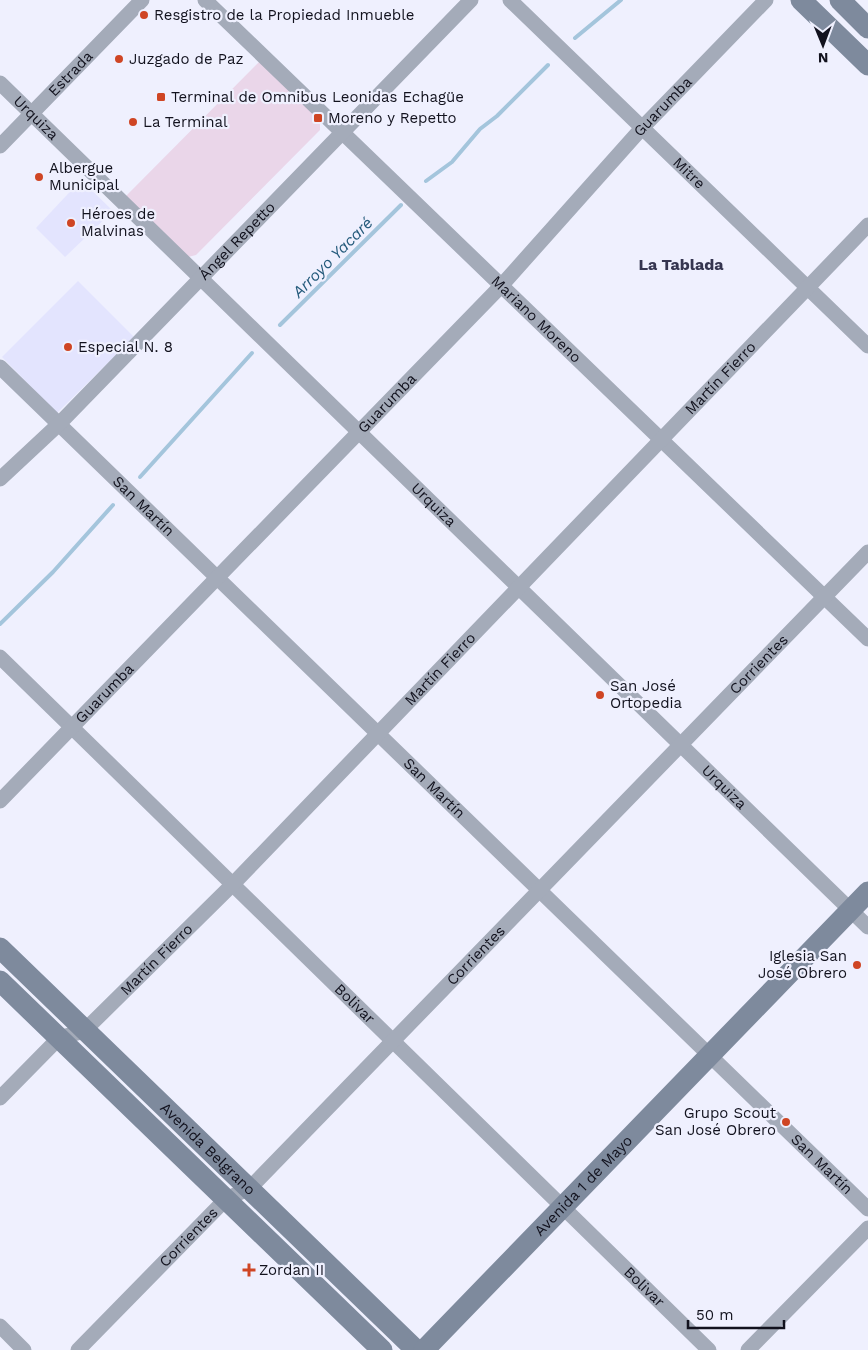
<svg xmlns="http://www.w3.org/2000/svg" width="868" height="1350" font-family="'Work Sans',sans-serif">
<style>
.built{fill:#e3e4fe}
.green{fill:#ead6e9}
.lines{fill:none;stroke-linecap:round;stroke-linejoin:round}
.stream{stroke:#a4c5dc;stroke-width:4}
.street{stroke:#a4abb9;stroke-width:15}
.secondary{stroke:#7e8a9d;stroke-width:21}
.poi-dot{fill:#cf4524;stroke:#eff0fe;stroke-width:2}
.labels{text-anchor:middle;stroke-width:4.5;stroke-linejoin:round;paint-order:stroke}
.poi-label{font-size:15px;fill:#12121e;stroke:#eff0fe;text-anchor:start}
.street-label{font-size:15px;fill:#12121e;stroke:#eff0fe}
.water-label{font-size:16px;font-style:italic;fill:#255b7c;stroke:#eff0fe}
.neighbourhood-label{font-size:16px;font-weight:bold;fill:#353550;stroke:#eff0fe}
</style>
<rect width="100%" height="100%" fill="#eff0fe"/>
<g class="built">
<path d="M81,180L113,211L65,257L36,228Z"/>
<path d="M78,281L134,337L57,413L2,357Z"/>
</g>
<path class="green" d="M261,60L320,118V130L196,255L188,257L124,198Z"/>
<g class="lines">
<g class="stream">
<path d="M575,38L621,0"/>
<path d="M426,181L452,162L480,129L497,116L548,65"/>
<path d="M280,325L401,205"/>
<path d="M140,477L252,353"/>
<path d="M0,624L53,572L113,505"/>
</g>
<g class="street">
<path id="s1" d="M205,0L868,639"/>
<path id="s2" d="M510,0L868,346"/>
<path id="s3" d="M0,83L868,927"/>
<path id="s4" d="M0,146L142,0"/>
<path id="s5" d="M0,367L868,1209"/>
<path id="s6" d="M0,479L59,424L471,0"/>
<path id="s7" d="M0,657L709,1350"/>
<path id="s8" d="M0,801L501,286L642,128L766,0"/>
<path id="s9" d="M0,1098L59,1038L84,1031L233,884L868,225"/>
<path d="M0,1326L24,1350"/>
<path id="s10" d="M78,1350L226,1199L250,1188L868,552"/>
<path d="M748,1350L868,1228"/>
</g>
<g class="secondary">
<path d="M801,0L868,65"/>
<path d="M840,0L868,28"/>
<path id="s11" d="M0,948L416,1350"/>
<path d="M0,981L382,1350"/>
<path id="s12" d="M424,1350L868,892"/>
</g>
</g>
<g class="poi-dot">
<circle cx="144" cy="15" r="5"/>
<circle cx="119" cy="59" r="5"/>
<rect x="156" y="92" width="10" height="10" rx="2.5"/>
<rect x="313" y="113" width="10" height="10" rx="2.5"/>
<circle cx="133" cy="122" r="5"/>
<circle cx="39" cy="177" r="5"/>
<circle cx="71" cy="223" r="5"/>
<circle cx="68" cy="347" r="5"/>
<circle cx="600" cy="695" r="5"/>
<circle cx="857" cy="965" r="5"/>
<circle cx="786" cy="1122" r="5"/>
<path d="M246.5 1262.5h5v5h5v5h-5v5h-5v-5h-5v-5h5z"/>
</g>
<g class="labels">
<g class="poi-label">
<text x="154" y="20">Resgistro de la Propiedad Inmueble</text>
<text x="129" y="64">Juzgado de Paz</text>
<text x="171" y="102">Terminal de Omnibus Leonidas Echagüe</text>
<text x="328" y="123">Moreno y Repetto</text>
<text x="143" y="127">La Terminal</text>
<text x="49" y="173">Albergue<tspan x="49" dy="17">Municipal</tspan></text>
<text x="81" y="219">Héroes de<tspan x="81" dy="17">Malvinas</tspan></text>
<text x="78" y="352">Especial N. 8</text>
<text x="610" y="691">San José<tspan x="610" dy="17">Ortopedia</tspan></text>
<text x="847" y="961" text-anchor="end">Iglesia San<tspan x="847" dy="17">José Obrero</tspan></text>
<text x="776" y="1118" text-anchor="end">Grupo Scout<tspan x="776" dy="17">San José Obrero</tspan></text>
<text x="259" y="1275">Zordan II</text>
</g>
<g class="street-label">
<text dy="5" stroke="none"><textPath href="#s4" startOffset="101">Estrada</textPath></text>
<text dy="5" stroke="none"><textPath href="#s8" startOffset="960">Guarumba</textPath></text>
<text dy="5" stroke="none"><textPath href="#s3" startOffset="50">Urquiza</textPath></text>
<text dy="5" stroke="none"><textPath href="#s2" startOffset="249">Mitre</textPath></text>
<text dy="5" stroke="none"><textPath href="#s6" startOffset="336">Ángel Repetto</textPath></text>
<text dy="5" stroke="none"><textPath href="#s1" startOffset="460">Mariano Moreno</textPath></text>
<text dy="5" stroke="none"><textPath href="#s9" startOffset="1022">Martín Fierro</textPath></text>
<text dy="5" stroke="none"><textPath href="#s8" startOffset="555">Guarumba</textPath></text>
<text dy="5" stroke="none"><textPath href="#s3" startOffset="605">Urquiza</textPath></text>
<text dy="5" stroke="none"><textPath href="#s5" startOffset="200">San Martín</textPath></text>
<text dy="5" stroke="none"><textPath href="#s10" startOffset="968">Corrientes</textPath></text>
<text dy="5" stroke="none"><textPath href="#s9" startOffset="618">Martín Fierro</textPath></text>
<text dy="5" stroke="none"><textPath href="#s8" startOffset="150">Guarumba</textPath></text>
<text dy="5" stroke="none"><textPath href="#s3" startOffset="1010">Urquiza</textPath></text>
<text dy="5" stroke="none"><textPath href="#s5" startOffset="605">San Martín</textPath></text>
<text dy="5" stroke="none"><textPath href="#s10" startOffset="562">Corrientes</textPath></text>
<text dy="5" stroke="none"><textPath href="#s9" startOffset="212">Martín Fierro</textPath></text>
<text dy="5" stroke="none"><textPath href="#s7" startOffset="496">Bolivar</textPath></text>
<text dy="5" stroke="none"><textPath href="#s11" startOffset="289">Avenida Belgrano</textPath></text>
<text dy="5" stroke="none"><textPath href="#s5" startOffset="1145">San Martín</textPath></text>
<text dy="5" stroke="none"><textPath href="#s12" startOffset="229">Avenida 1 de Mayo</textPath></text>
<text dy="5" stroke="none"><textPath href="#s10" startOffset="158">Corrientes</textPath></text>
<text dy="5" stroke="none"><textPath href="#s7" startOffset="901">Bolivar</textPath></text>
</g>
<g class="water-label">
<text transform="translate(332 257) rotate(-45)" y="6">Arroyo Yacaré</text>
</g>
<g class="neighbourhood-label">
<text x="681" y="270">La Tablada</text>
</g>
</g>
<g transform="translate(823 45) rotate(179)" stroke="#eff0fe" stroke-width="4" paint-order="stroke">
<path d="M0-4L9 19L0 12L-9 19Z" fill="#12121e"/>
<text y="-8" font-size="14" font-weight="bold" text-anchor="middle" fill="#12121e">N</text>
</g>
<path d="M688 1320v8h96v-8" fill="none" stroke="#12121e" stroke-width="2.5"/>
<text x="696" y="1320" font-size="15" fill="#12121e" stroke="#eff0fe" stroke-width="4" paint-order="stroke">50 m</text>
</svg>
